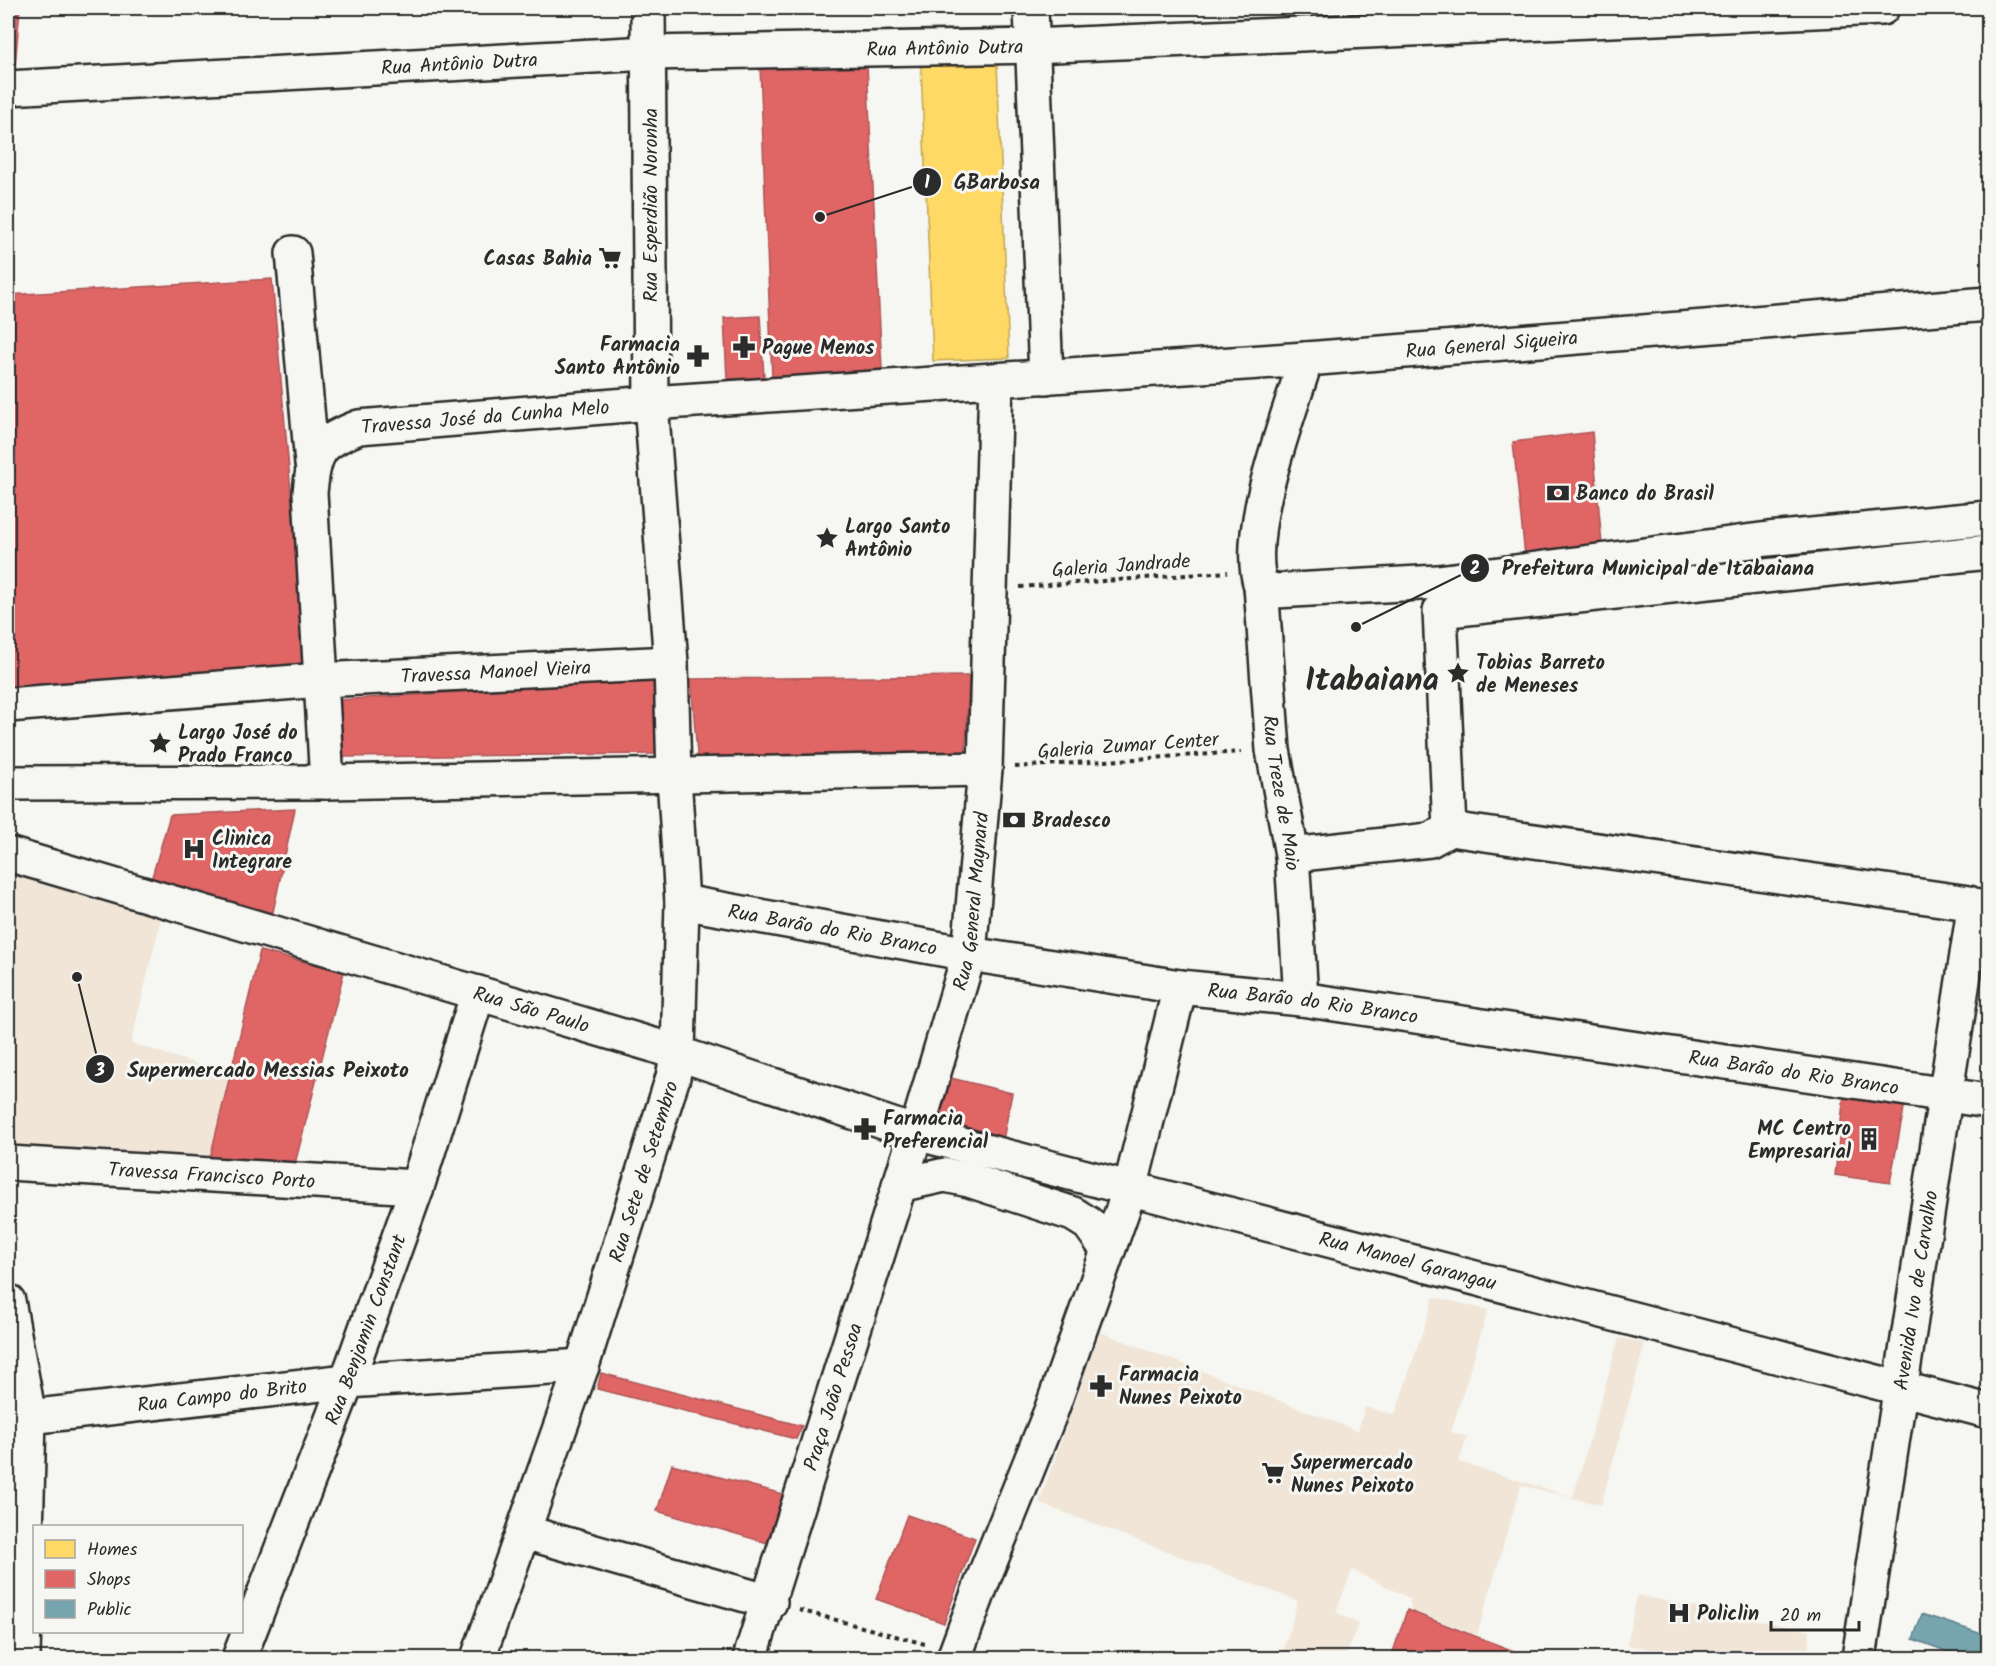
<svg xmlns="http://www.w3.org/2000/svg" width="1996" height="1666" font-family="Kalam,sans-serif">
<style>
.built{fill:#f0e5d6}
.homes{fill:#ffd966;stroke:#bfa554;stroke-width:1.5}
.shops{fill:#e06666;stroke:#aa5454;stroke-width:1.5}
.public{fill:#76a5af;stroke:#608087;stroke-width:1.5}
.lines{fill:none;stroke-linecap:round;stroke-linejoin:round}
.minor-casing{stroke:#2b2b2b;stroke-width:38}
.path{stroke:#2b2b2b;stroke-width:4;stroke-dasharray:4.5 4.5;stroke-linecap:butt}
.minor{stroke:#f6f6f2;stroke-width:33}
.labels{text-anchor:middle;stroke-width:6;stroke-linejoin:round;paint-order:stroke}
.street-label{font-size:20px;fill:#2b2b2b;stroke:#f6f6f2}
.poi-label{font-size:20px;font-weight:bold;fill:#2b2b2b;stroke:#f6f6f2;text-anchor:start}
.town-label{font-size:32px;font-weight:bold;fill:#2b2b2b;stroke:#f6f6f2}
.leader{fill:none;stroke:#2b2b2b;stroke-width:2}
.callout-dot{fill:#2b2b2b;stroke:#f6f6f2;stroke-width:2}
.mark-label{font-size:18px;text-anchor:middle;font-weight:bold;fill:#fff}
.callout-label{font-size:21px;text-anchor:middle;font-weight:bold;fill:#2b2b2b;stroke:#f6f6f2;stroke-width:6;stroke-linejoin:round;paint-order:stroke}
</style>
<rect width="100%" height="100%" fill="#f6f6f2"/>
<filter id="ink" filterUnits="userSpaceOnUse"><feTurbulence type="fractalNoise" baseFrequency=".0167" numOctaves="2"/><feDisplacementMap in="SourceGraphic" scale="12" xChannelSelector="R" yChannelSelector="G"/><feConvolveMatrix kernelMatrix="1 2 1 2 8 2 1 2 1" color-interpolation-filters="sRGB"/></filter>
<g filter="url(#ink)">
<g class="built">
<path d="M8,866L163,910L131,1043L231,1075L209,1162L8,1151Z"/>
<path d="M1434,1297L1488,1310L1451,1432L1467,1437L1459,1462L1573,1497L1619,1338L1645,1343L1601,1505L1521,1485L1477,1635L1411,1610L1410,1598L1352,1570L1336,1612L1358,1624L1345,1658H1281L1298,1601L1039,1503L1100,1332L1358,1431L1365,1407L1395,1415Z"/>
<path d="M1637,1595L1810,1631L1807,1658H1706L1627,1645Z"/>
</g>
<path class="homes" d="M997,63L1009,358L933,361L921,66Z"/>
<g class="shops">
<path d="M8,8H20L15,67L8,68Z"/>
<path d="M760,65H867L882,369L772,378Z"/>
<path d="M272,279L307,671L8,686V295Z"/>
<path d="M760,316L764,377L727,379L724,318Z"/>
<path d="M1592,432L1602,544L1525,556L1513,442Z"/>
<path d="M969,676L965,761L698,767L691,679Z"/>
<path d="M654,679L657,754L342,757L339,700Z"/>
<path d="M295,809L270,926L149,887L170,815Z"/>
<path d="M260,951L344,972L295,1164L209,1162Z"/>
<path d="M947,1077L1012,1093L1002,1145L934,1126Z"/>
<path d="M1844,1094L1905,1103L1890,1183L1835,1175Z"/>
<path d="M601,1373L802,1426L796,1439L597,1389Z"/>
<path d="M672,1464L786,1495L771,1544L657,1511Z"/>
<path d="M907,1515L975,1538L944,1623L876,1599Z"/>
<path d="M1407,1610L1532,1658H1391Z"/>
<path d="M1625,1651L1673,1658H1624Z"/>
</g>
<path class="public" d="M1922,1614L1988,1636V1658H1965L1913,1639Z"/>
<g class="lines">
<g class="minor-casing">
<g id="minor">
<path d="M1031,8L1046,377"/>
<path id="s1" d="M8,88L649,53L1032,46L1882,8"/>
<path d="M293,253L312,464"/>
<path d="M1306,359C1289,416 1242,532 1261,586L1275,591L1438,582L1768,539L1988,518"/>
<path id="s2" d="M1261,586L1273,750L1292,855L1301,999"/>
<path id="s3" d="M8,705L320,680L671,663"/>
<path id="s4" d="M327,782L310,493C314,450 319,443 359,427L651,403L1306,359L1988,304"/>
<path d="M8,783L327,782L985,769"/>
<path id="s5" d="M8,854L653,1045L916,1133L1988,1411"/>
<path d="M1292,855L1430,840L1450,829"/>
<path id="s6" d="M682,902L969,954L1180,987L1301,999L1988,1101"/>
<path id="s7" d="M8,1163L417,1187"/>
<path d="M899,1185L945,1175L969,1180L1073,1214L1089,1224L1107,1249"/>
<path d="M8,1301L29,1417L23,1658"/>
<path id="s8" d="M8,1423L29,1417L347,1381L582,1366"/>
<path d="M524,1532L770,1602"/>
<path id="s9" d="M239,1658L347,1381L417,1187L478,993"/>
<path id="s10" d="M478,1658L582,1366L673,1077L678,1053L682,902L674,776L671,663L651,403L648,8"/>
<path id="s11" d="M750,1658L916,1133L969,954L985,769L996,380"/>
<path d="M954,1658L986,1572L1051,1411L1130,1189L1180,987"/>
<path id="s12" d="M1859,1658L1974,909L1969,903L1450,829L1440,611L1988,552"/>
</g>
</g>
<g class="path">
<path d="M1020,587L1228,572"/>
<path d="M1015,767L1241,752"/>
<path d="M799,1610L925,1644"/>
</g>
<use href="#minor" class="minor"/>
</g>
</g>
<defs>
<g id="supermarket-bare" transform="scale(1.8)"><path d="M-6-5.5h2.5l.6 2H6L4.5 2H-2.5L-4.4-4H-6ZM-1.5 3.2a1.3 1.3 0 1 0 .1 0ZM3 3.2a1.3 1.3 0 1 0 .1 0Z" fill="#2b2b2b" stroke="#f6f6f2" stroke-width="2.5" paint-order="stroke"/></g>
<g id="pharmacy-bare" transform="scale(1.8)"><path d="M-2-6h4v4h4v4h-4v4h-4v-4h-4v-4h4Z" fill="#2b2b2b" stroke="#f6f6f2" stroke-width="2.5" paint-order="stroke"/></g>
<g id="bank-bare" transform="scale(1.8)"><path d="M-6-4H6V4H-6ZM0-2.3a2.3 2.3 0 1 0 0 4.6a2.3 2.3 0 1 0 0-4.6Z" fill="#2b2b2b" stroke="#f6f6f2" stroke-width="2.5" paint-order="stroke"/></g>
<g id="sight-bare" transform="scale(1.8)"><path d="M0-6L1.8-2.2L6-1.7L2.9 1.2L3.7 5.4L0 3.3L-3.7 5.4L-2.9 1.2L-6-1.7L-1.8-2.2Z" fill="#2b2b2b" stroke="#f6f6f2" stroke-width="2.5" paint-order="stroke"/></g>
<g id="hospital-bare" transform="scale(1.8)"><path d="M-5-5h3v3.5h4V-5h3V5h-3V1.5h-4V5h-3Z" fill="#2b2b2b" stroke="#f6f6f2" stroke-width="2.5" paint-order="stroke"/></g>
<g id="building-bare" transform="scale(1.8)"><path d="M-4-6H4V6H1V3H-1V6H-4ZM-2.5-4.3h1.7v1.8h-1.7ZM.8-4.3h1.7v1.8H.8ZM-2.5-1h1.7V.8h-1.7ZM.8-1h1.7V.8H.8Z" fill="#2b2b2b" stroke="#f6f6f2" stroke-width="2.5" paint-order="stroke"/></g>
</defs>
<g fill-rule="evenodd">
<use href="#supermarket-bare" x="610" y="258"/>
<use href="#pharmacy-bare" x="744" y="347"/>
<use href="#pharmacy-bare" x="698" y="356"/>
<use href="#bank-bare" x="1558" y="493"/>
<use href="#sight-bare" x="827" y="538"/>
<use href="#sight-bare" x="1458" y="673"/>
<use href="#sight-bare" x="160" y="743"/>
<use href="#bank-bare" x="1014" y="820"/>
<use href="#hospital-bare" x="194" y="849"/>
<use href="#pharmacy-bare" x="865" y="1129"/>
<use href="#building-bare" x="1869" y="1139"/>
<use href="#pharmacy-bare" x="1101" y="1386"/>
<use href="#supermarket-bare" x="1273" y="1473"/>
<use href="#hospital-bare" x="1679" y="1613"/>
</g>
<g class="labels">
<g class="street-label">
<text dy="7" stroke="none"><textPath href="#s1" startOffset="938">Rua Antônio Dutra</textPath></text>
<text dy="7" stroke="none"><textPath href="#s1" startOffset="452">Rua Antônio Dutra</textPath></text>
<text transform="translate(650 205) rotate(-90)" y="7">Rua Esperdião Noronha</text>
<text dy="7" stroke="none"><textPath href="#s4" startOffset="1515">Rua General Siqueira</textPath></text>
<text dy="7" stroke="none"><textPath href="#s4" startOffset="506">Travessa José da Cunha Melo</textPath></text>
<text transform="translate(1121 565) rotate(-4)" y="7">Galeria Jandrade</text>
<text dy="7" stroke="none"><textPath href="#s3" startOffset="489">Travessa Manoel Vieira</textPath></text>
<text transform="translate(1128 745) rotate(-4)" y="7">Galeria Zumar Center</text>
<text dy="7" stroke="none"><textPath href="#s2" startOffset="208">Rua Treze de Maio</textPath></text>
<text dy="7" stroke="none"><textPath href="#s11" startOffset="790">Rua General Maynard</textPath></text>
<text dy="7" stroke="none"><textPath href="#s6" startOffset="153">Rua Barão do Rio Branco</textPath></text>
<text dy="7" stroke="none"><textPath href="#s6" startOffset="639">Rua Barão do Rio Branco</textPath></text>
<text dy="7" stroke="none"><textPath href="#s5" startOffset="546">Rua São Paulo</textPath></text>
<text dy="7" stroke="none"><textPath href="#s6" startOffset="1125">Rua Barão do Rio Branco</textPath></text>
<text dy="7" stroke="none"><textPath href="#s10" startOffset="514">Rua Sete de Setembro</textPath></text>
<text dy="7" stroke="none"><textPath href="#s7" startOffset="204">Travessa Francisco Porto</textPath></text>
<text dy="7" stroke="none"><textPath href="#s5" startOffset="1458">Rua Manoel Garangau</textPath></text>
<text dy="7" stroke="none"><textPath href="#s12" startOffset="372">Avenida Ivo de Carvalho</textPath></text>
<text dy="7" stroke="none"><textPath href="#s9" startOffset="352">Rua Benjamin Constant</textPath></text>
<text dy="7" stroke="none"><textPath href="#s8" startOffset="216">Rua Campo do Brito</textPath></text>
<text dy="7" stroke="none"><textPath href="#s11" startOffset="274">Praça João Pessoa</textPath></text>
</g>
<g class="poi-label">
<text x="592" y="265" text-anchor="end">Casas Bahia</text>
<text x="680" y="351" text-anchor="end">Farmacia<tspan x="680" dy="23">Santo Antônio</tspan></text>
<text x="762" y="354">Pague Menos</text>
<text x="1576" y="500">Banco do Brasil</text>
<text x="845" y="533">Largo Santo<tspan x="845" dy="23">Antônio</tspan></text>
<text x="1476" y="669">Tobias Barreto<tspan x="1476" dy="23">de Meneses</tspan></text>
<text x="178" y="739">Largo José do<tspan x="178" dy="23">Prado Franco</tspan></text>
<text x="1032" y="827">Bradesco</text>
<text x="212" y="845">Clinica<tspan x="212" dy="23">Integrare</tspan></text>
<text x="883" y="1125">Farmacia<tspan x="883" dy="23">Preferencial</tspan></text>
<text x="1851" y="1135" text-anchor="end">MC Centro<tspan x="1851" dy="23">Empresarial</tspan></text>
<text x="1119" y="1381">Farmacia<tspan x="1119" dy="23">Nunes Peixoto</tspan></text>
<text x="1291" y="1469">Supermercado<tspan x="1291" dy="23">Nunes Peixoto</tspan></text>
<text x="1697" y="1620">Policlin</text>
</g>
<g class="town-label">
<text x="1372" y="690">Itabaiana</text>
</g>
</g>
<path class="leader" d="M820 217L927 182M1356 627L1475 568M77 977L100 1069"/>
<g class="callout-dot">
<circle cx="820" cy="217" r="6"/>
<circle cx="1356" cy="627" r="6"/>
<circle cx="77" cy="977" r="6"/>
<circle cx="927" cy="182" r="15"/>
<circle cx="1475" cy="568" r="15"/>
<circle cx="100" cy="1069" r="15"/>
</g>
<g class="mark-label">
<text x="927" y="188">1</text>
<text x="1475" y="574">2</text>
<text x="100" y="1076">3</text>
</g>
<g class="callout-label">
<text x="997" y="189">GBarbosa</text>
<text x="1658" y="575">Prefeitura Municipal de Itabaiana</text>
<text x="268" y="1077">Supermercado Messias Peixoto</text>
</g>
<rect width="1996" height="1666" fill="none" stroke="#f6f6f2" stroke-width="30"/>
<rect x="15" y="15" width="1966" height="1636" fill="none" stroke="#2b2b2b" stroke-width="2" filter="url(#ink)"/>
<rect x="33" y="1525" width="210" height="108" fill="#f6f6f2" stroke="#a5a5a2" stroke-width="1.5"/>
<rect x="45" y="1540" width="30" height="18" fill="#ffd966" stroke="#a5a5a2" stroke-width="1.5"/>
<text x="87" y="1555" font-size="18" fill="#2b2b2b">Homes</text>
<rect x="45" y="1570" width="30" height="18" fill="#e06666" stroke="#a5a5a2" stroke-width="1.5"/>
<text x="87" y="1585" font-size="18" fill="#2b2b2b">Shops</text>
<rect x="45" y="1600" width="30" height="18" fill="#76a5af" stroke="#a5a5a2" stroke-width="1.5"/>
<text x="87" y="1615" font-size="18" fill="#2b2b2b">Public</text>
<path d="M1771 1621v9h88v-9" fill="none" stroke="#2b2b2b" stroke-width="3"/>
<text x="1780" y="1621" font-size="18" fill="#2b2b2b" stroke="#f6f6f2" stroke-width="4.5" paint-order="stroke">20 m</text>
</svg>
